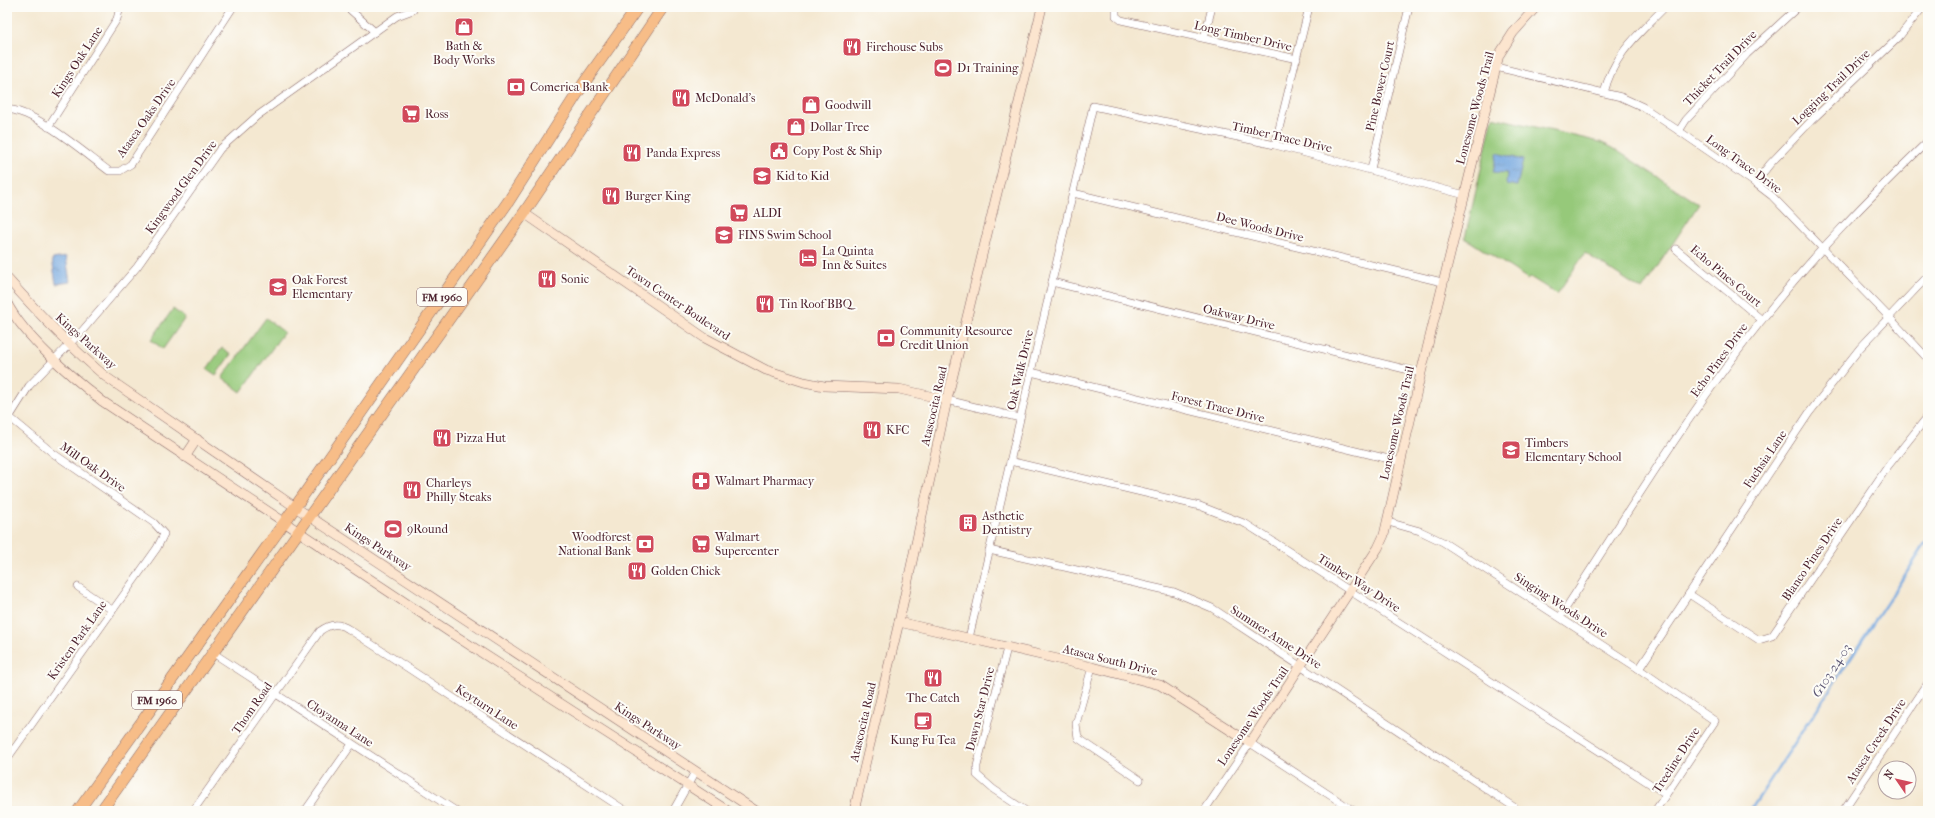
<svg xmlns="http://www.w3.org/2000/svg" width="1935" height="818" font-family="'IM FELL French Canon',serif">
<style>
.green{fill:#96c97a;stroke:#707452}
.water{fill:url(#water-ripples);stroke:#5e6285}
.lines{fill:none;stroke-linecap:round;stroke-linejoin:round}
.stream{stroke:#72a6df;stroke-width:2.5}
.street-casing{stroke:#866565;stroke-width:8}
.secondary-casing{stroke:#866565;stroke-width:10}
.primary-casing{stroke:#866565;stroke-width:12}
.street{stroke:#fff;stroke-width:7}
.secondary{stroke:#fce5cf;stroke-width:9}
.primary{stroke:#f7bd88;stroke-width:11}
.labels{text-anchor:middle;stroke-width:4;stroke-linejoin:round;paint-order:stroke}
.shield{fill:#fdfcf7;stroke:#806168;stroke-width:1}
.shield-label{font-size:11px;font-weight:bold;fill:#4a1f2b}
.street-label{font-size:12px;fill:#4a1f2b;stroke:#fdfcf7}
.poi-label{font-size:12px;fill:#4a1f2b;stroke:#fdfcf7;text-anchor:start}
.water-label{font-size:13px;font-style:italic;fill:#5a5573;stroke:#fdfcf7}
</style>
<defs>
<pattern id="water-ripples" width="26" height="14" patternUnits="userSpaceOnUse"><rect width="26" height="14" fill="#72a6df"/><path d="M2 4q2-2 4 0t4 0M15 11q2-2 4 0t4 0" fill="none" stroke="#6087b5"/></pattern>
</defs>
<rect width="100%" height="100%" fill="#fdfcf7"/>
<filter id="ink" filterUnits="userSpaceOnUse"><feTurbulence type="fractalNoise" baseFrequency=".025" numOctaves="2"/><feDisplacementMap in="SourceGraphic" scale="8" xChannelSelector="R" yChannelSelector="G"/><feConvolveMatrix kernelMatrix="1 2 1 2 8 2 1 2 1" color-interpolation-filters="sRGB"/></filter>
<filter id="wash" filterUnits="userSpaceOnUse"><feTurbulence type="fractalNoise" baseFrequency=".012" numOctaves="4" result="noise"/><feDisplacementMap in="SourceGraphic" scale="16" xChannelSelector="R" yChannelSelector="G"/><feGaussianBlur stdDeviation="0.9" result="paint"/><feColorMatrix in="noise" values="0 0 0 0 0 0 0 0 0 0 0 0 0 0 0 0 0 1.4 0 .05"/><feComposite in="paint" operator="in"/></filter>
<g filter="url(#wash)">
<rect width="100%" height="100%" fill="#f4e8d1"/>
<g class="green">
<path d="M1493,117L1600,142L1613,148L1699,204L1642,290L1585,253L1557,294L1530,277L1528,279L1465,238Z"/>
<path d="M173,309L185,318L163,349L151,340Z"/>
<path d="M266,318L284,332L241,392L222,378Z"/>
<path d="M222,348L231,354L216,375L207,369Z"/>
</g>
<g class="water">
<path d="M1497,153L1523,160L1517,186L1506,184L1507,173L1493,172Z"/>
<path d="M66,257L70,282L56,284L52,259Z"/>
</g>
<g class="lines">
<path class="stream" d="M1750,811L1928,540"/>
</g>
</g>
<g filter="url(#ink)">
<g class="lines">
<g class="street-casing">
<g id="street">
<path d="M347,7L375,32"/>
<path d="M1116,7V16L1121,20L1297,59"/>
<path d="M1204,38L1212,7"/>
<path d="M1496,67L1621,97L1643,107L1679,131L1755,183L1772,196L1889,317L1928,359"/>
<path d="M1604,93C1614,53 1638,35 1665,7"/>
<path d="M7,109C38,112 83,152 109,171H120L131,164L233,7"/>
<path d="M48,127L117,19L120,7"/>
<path d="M1679,131L1686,120L1747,54L1798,7"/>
<path d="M1275,145L1309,7"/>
<path d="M1371,169L1409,7"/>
<path d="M1755,183L1770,164L1811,121L1898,38L1923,7"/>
<path d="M1073,193L1442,282"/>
<path d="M1676,249L1762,320"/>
<path d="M1052,282L1421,373"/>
<path d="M1031,372L1401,462"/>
<path d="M947,400L1020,418"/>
<path d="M7,415L54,454L154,523L164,534L157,548L7,759"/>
<path d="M7,421L29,386L82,331L137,267L220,149L257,116L397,16L413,10"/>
<path d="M1010,461L1200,506L1246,524L1666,794"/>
<path d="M1388,522L1420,531L1443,542L1639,669L1715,721L1655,811"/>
<path d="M989,550L1174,592L1212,608L1520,811"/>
<path d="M78,587L112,610"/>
<path d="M1689,594L1759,640L1772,636L1888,466L1928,416"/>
<path d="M1560,617C1625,517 1687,415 1761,321C1812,256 1869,198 1928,141"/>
<path d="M969,638L1093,106L1275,145L1465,195"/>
<path d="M1007,648L977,766V775L993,789L1026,811"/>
<path d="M213,653L456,811"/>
<path d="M1092,667L1076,724L1078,738L1140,780"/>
<path d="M1639,669L1809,413L1860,348L1928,276"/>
<path d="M193,811L320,631C331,623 339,623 350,630L626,811"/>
<path d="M305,811L352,744"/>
<path d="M673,811L695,772"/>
<path d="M1204,811L1250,743L1354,811"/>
<path d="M1843,811L1928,683"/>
</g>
</g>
<g class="secondary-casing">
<g id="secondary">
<path d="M524,213L705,338L766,370L804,382L824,386L899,389L947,400"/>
<path d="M7,278C38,313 70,347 106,377L295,507L756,811"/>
<path d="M7,303C25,338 72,377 102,401L451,633L728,811"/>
<path d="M185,457L197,439"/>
<path d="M899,622L1092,667L1160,685L1250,743L1378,548L1384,535L1421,373L1499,55L1513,33L1536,7"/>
<path d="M854,811L899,622L947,400L1042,7"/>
</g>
</g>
<g class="primary-casing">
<g id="primary">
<path d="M78,811L284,523L508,202L584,83L638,7"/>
<path d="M101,811L524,213L663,7"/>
</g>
</g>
<use href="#street" class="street"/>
<use href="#secondary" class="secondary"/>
<use href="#primary" class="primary"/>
</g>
</g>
<defs>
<g id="shop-square" transform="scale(1)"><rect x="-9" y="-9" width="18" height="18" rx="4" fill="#d1495b" stroke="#fdfcf7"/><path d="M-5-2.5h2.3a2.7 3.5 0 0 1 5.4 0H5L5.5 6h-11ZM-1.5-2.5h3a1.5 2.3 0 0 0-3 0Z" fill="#fff"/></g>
<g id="restaurant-square" transform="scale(1)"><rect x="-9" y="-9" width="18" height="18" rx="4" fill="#d1495b" stroke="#fdfcf7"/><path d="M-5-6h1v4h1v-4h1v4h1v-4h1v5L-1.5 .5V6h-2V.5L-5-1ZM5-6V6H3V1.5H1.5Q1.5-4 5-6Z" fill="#fff"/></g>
<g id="stadium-square" transform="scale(1)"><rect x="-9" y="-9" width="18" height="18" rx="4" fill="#d1495b" stroke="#fdfcf7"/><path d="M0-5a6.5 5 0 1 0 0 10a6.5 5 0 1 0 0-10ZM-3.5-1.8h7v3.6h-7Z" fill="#fff"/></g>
<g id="bank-square" transform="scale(1)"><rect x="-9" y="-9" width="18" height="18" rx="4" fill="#d1495b" stroke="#fdfcf7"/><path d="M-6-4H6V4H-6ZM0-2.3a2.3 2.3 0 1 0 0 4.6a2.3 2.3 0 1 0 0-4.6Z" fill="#fff"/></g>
<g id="supermarket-square" transform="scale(1)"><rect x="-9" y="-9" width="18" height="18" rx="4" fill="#d1495b" stroke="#fdfcf7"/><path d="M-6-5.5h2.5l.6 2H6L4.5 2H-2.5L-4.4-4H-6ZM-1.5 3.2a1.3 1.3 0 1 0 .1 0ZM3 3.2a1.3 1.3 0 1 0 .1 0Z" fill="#fff"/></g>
<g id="civic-square" transform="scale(1)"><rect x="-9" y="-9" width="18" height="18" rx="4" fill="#d1495b" stroke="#fdfcf7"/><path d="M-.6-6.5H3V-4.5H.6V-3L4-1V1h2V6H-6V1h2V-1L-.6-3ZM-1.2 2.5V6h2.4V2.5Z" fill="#fff"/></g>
<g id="school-square" transform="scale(1)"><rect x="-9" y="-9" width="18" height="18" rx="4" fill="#d1495b" stroke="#fdfcf7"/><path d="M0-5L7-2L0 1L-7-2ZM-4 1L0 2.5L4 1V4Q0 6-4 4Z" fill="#fff"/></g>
<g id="hotel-square" transform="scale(1)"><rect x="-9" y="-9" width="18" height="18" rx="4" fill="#d1495b" stroke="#fdfcf7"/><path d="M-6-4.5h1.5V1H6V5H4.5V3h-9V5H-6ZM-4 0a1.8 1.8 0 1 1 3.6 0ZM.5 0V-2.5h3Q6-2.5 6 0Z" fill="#fff"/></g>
<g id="pharmacy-square" transform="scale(1)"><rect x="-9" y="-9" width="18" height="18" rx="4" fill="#d1495b" stroke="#fdfcf7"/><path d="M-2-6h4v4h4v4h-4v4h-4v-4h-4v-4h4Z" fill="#fff"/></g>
<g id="building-square" transform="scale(1)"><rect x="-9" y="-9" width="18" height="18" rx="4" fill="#d1495b" stroke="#fdfcf7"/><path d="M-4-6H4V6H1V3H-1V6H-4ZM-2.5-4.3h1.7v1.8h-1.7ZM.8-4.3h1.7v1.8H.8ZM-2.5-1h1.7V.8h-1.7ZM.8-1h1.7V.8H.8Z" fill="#fff"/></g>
<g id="cafe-square" transform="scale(1)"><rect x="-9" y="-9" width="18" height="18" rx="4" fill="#d1495b" stroke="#fdfcf7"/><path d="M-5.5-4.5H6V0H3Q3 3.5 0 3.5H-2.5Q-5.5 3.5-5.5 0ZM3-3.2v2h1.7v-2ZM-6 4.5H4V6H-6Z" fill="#fff"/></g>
</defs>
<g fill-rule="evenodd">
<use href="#shop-square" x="464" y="27"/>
<use href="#restaurant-square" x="852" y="47"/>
<use href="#stadium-square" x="943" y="68"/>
<use href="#bank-square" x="516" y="87"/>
<use href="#restaurant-square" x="681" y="98"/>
<use href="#shop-square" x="811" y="105"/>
<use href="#supermarket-square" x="411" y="114"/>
<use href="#shop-square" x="796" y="127"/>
<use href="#civic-square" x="779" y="151"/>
<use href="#restaurant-square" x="632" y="153"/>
<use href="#school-square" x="762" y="176"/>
<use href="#restaurant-square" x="611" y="196"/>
<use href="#supermarket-square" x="739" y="213"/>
<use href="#school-square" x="724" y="235"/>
<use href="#hotel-square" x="808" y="258"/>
<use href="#restaurant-square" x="547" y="279"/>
<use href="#school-square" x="278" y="287"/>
<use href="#restaurant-square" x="765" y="304"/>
<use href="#bank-square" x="886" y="338"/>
<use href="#restaurant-square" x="872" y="430"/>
<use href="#restaurant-square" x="442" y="438"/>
<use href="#school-square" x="1511" y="450"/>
<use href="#pharmacy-square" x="701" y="481"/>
<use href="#restaurant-square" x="412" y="490"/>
<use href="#building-square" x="968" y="523"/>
<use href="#stadium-square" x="393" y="529"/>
<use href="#bank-square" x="645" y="544"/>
<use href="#supermarket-square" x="701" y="544"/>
<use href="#restaurant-square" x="637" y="571"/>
<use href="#restaurant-square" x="933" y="678"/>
<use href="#cafe-square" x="923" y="721"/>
</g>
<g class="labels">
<g class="shield">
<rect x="417" y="288" width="50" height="18" rx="3"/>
<rect x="132" y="691" width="50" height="18" rx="3"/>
</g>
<g class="shield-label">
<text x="442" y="301">FM 1960</text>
<text x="157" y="704">FM 1960</text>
</g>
<g class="street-label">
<text transform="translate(1243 36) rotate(13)" y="4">Long Timber Drive</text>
<text transform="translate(77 62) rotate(-57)" y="4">Kings Oak Lane</text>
<text transform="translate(1720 68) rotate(-46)" y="4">Thicket Trail Drive</text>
<text transform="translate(1380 86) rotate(-77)" y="4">Pine Bower Court</text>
<text transform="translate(1831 87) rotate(-44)" y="4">Logging Trail Drive</text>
<text transform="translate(1475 108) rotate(-75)" y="4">Lonesome Woods Trail</text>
<text transform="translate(146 118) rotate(-55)" y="4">Atasca Oaks Drive</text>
<text transform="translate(1282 137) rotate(13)" y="4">Timber Trace Drive</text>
<text transform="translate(1744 164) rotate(36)" y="4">Long Trace Drive</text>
<text transform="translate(181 187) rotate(-54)" y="4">Kingwood Glen Drive</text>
<text transform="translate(1260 227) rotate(14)" y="4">Dee Woods Drive</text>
<text transform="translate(1726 276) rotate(40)" y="4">Echo Pines Court</text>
<text transform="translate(678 303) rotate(34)" y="4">Town Center Boulevard</text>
<text transform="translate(1239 317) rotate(14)" y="4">Oakway Drive</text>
<text transform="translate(86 341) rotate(42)" y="4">Kings Parkway</text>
<text transform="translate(1719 360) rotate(-54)" y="4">Echo Pines Drive</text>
<text transform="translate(1020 370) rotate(-77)" y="4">Oak Walk Drive</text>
<text transform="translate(934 406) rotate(-77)" y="4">Atascocita Road</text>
<text transform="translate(1218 407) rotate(14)" y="4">Forest Trace Drive</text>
<text transform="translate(1397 423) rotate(-77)" y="4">Lonesome Woods Trail</text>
<text transform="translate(1765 459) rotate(-56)" y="4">Fuchsia Lane</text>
<text transform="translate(93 467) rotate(35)" y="4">Mill Oak Drive</text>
<text transform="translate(378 547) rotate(33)" y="4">Kings Parkway</text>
<text transform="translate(1812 559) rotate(-56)" y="4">Blanco Pines Drive</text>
<text transform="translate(1359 583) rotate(33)" y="4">Timber Way Drive</text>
<text transform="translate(1561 605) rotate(33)" y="4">Singing Woods Drive</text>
<text transform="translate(1276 637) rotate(33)" y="4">Summer Anne Drive</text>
<text transform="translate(77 640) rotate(-55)" y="4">Kristen Park Lane</text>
<text transform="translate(1110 660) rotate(14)" y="4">Atasca South Drive</text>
<text transform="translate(487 707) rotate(33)" y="4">Keyturn Lane</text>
<text transform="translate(252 708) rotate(-55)" y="4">Thom Road</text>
<text transform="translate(980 709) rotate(-76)" y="4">Dawn Star Drive</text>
<text transform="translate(1253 716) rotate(-56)" y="4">Lonesome Woods Trail</text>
<text transform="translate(863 722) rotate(-77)" y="4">Atascocita Road</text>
<text transform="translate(340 723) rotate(33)" y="4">Cloyanna Lane</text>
<text transform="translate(648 726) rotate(33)" y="4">Kings Parkway</text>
<text transform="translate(1876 741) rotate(-57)" y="4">Atasca Creek Drive</text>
<text transform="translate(1676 760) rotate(-57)" y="4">Treeline Drive</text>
</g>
<g class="poi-label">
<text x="464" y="50" text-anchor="middle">Bath &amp;<tspan x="464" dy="14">Body Works</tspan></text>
<text x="866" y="51">Firehouse Subs</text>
<text x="957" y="72">D1 Training</text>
<text x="530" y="91">Comerica Bank</text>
<text x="695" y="102">McDonald's</text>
<text x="825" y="109">Goodwill</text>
<text x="425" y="118">Ross</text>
<text x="810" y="131">Dollar Tree</text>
<text x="793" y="155">Copy Post &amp; Ship</text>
<text x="646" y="157">Panda Express</text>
<text x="776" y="180">Kid to Kid</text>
<text x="625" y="200">Burger King</text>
<text x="753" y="217">ALDI</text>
<text x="738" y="239">FINS Swim School</text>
<text x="822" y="255">La Quinta<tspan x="822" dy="14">Inn &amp; Suites</tspan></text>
<text x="561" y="283">Sonic</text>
<text x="292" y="284">Oak Forest<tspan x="292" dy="14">Elementary</tspan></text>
<text x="779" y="308">Tin Roof BBQ</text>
<text x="900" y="335">Community Resource<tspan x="900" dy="14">Credit Union</tspan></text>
<text x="886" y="434">KFC</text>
<text x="456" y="442">Pizza Hut</text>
<text x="1525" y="447">Timbers<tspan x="1525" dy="14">Elementary School</tspan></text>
<text x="715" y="485">Walmart Pharmacy</text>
<text x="426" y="487">Charleys<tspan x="426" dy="14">Philly Steaks</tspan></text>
<text x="982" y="520">Asthetic<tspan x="982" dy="14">Dentistry</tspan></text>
<text x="407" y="533">9Round</text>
<text x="631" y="541" text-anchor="end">Woodforest<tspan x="631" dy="14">National Bank</tspan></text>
<text x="715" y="541">Walmart<tspan x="715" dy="14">Supercenter</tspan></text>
<text x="651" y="575">Golden Chick</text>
<text x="933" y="702" text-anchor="middle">The Catch</text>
<text x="923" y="744" text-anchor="middle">Kung Fu Tea</text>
</g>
<g class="water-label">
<text transform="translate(1831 670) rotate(-57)" y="5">G103-24-03</text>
</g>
</g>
<rect width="1935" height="818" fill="none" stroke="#fdfcf7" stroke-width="24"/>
<g transform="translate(1897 780) rotate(304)"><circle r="19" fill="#fdfcf7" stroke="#b5a4a5"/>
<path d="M0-3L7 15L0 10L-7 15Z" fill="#d1495b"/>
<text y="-6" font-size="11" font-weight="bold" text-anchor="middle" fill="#4a1f2b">N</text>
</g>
</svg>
